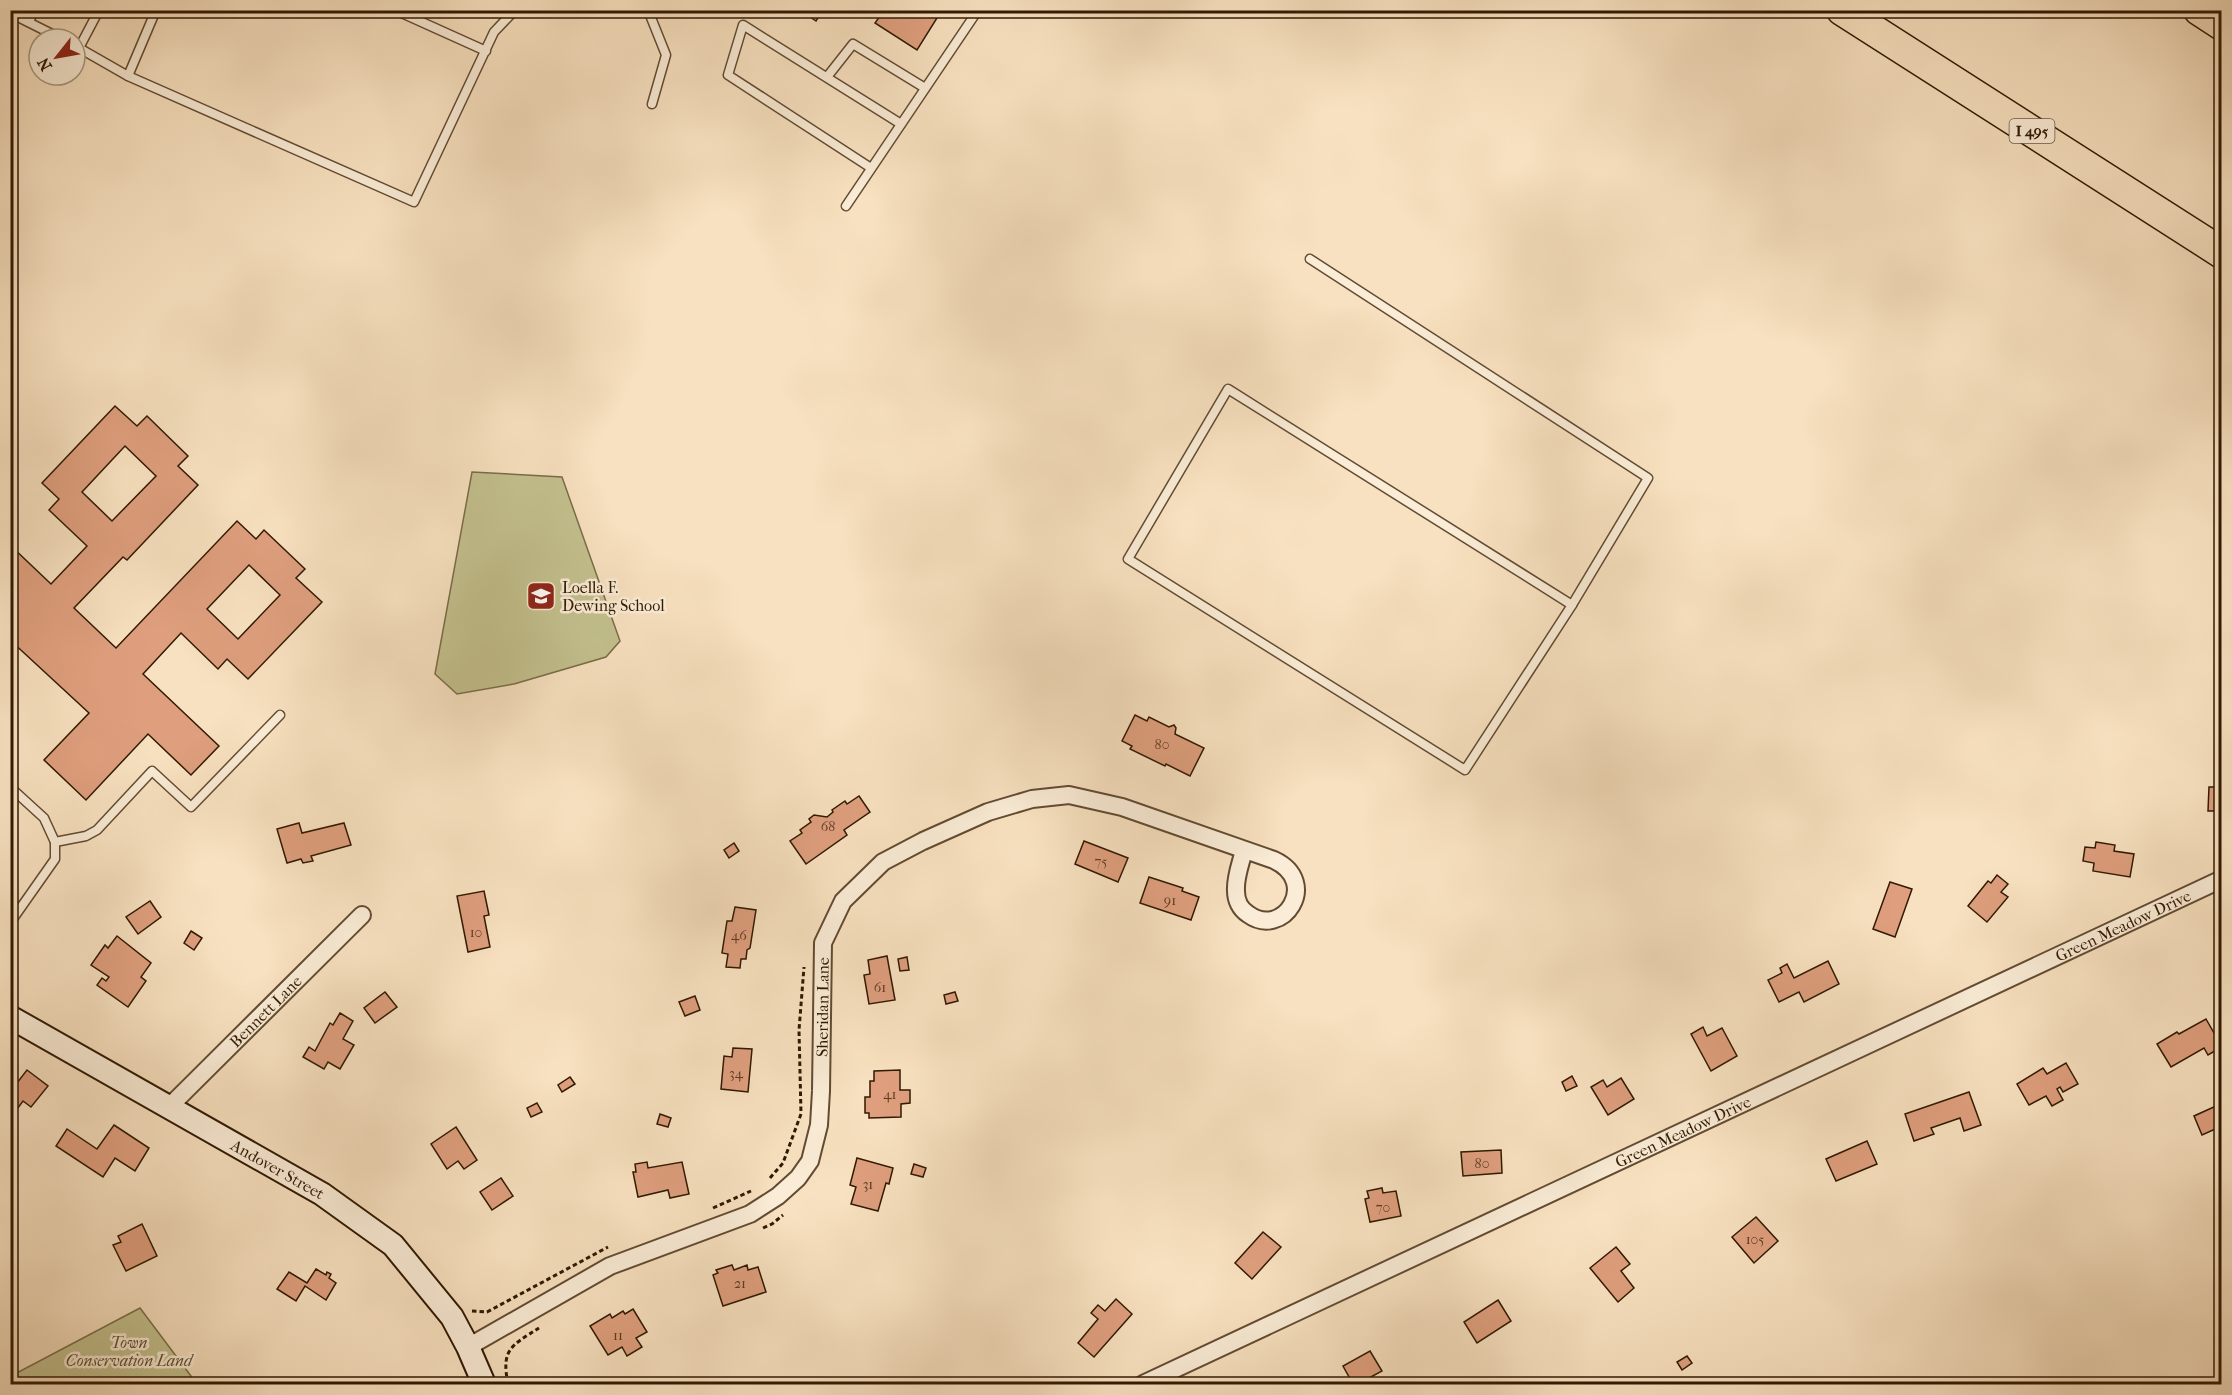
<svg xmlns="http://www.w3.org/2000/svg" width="2232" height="1395" font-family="'IM FELL French Canon',serif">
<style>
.green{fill:#c3c18e;stroke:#7a6d48;stroke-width:1.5}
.building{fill:#df9f7e;stroke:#301902;stroke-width:1.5;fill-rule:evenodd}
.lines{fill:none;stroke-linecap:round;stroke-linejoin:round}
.service-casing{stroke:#624b32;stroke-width:11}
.minor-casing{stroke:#624b32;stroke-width:20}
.secondary-casing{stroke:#301902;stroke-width:26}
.motorway-casing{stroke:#301902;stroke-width:33}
.path{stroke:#301902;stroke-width:3;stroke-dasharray:4.5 3;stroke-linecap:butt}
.service{stroke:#faecd6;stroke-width:8}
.minor{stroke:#faecd6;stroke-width:16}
.secondary{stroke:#faecd6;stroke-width:22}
.motorway{stroke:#f8e1c0;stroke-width:30}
.labels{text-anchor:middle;stroke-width:5;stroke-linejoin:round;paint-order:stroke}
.number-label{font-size:14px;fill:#5c3a21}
.shield{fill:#faecd6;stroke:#6d5842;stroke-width:1.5}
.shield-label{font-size:15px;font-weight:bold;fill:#301902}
.poi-label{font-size:16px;fill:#301902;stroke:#faecd6;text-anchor:start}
.street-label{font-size:16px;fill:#301902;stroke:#faecd6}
.park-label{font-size:16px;font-style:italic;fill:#5c4b2c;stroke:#faecd6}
</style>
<rect width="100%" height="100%" fill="#f8e1c0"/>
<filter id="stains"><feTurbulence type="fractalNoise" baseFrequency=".00333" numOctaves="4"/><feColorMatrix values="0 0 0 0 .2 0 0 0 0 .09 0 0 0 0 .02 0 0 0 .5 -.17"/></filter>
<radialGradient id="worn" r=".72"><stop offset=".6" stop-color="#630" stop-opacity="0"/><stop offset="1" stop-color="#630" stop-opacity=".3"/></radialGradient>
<g class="green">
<path d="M472,472L562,477L620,641L606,657L514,684L457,694L435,674Z"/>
<path d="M140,1308L197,1384H11V1376Z"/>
</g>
<g class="building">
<path d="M800,10H823L816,21Z"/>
<path d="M871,10H942L917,50L875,23L880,16Z"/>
<path d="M115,406L137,426L147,416L188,456L178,466L198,485L127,560L123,557L74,608L116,648L237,521L256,539L264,530L305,569L296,578L322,602L248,679L227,659L218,669L181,633L143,674L219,746L191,775L148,734L86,800L44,760L89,713L10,640V545L51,584L87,546L49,510L59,499L42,483ZM125,446L156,476L112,521L82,492ZM249,565L280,595L238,639L207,609Z"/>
<path d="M1135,715L1147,721L1149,717L1169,727L1174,725L1176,728L1175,734L1204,748L1190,776L1166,764L1165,766L1130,749L1132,746L1122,741Z"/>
<path d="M2209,787H2222V811H2208Z"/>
<path d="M859,796L870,812L844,830L847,835L806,864L790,841L802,833L800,830L811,822L809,819L814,815L827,817L833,812L832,810L845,801L847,804Z"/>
<path d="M299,823L302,833L344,823L351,845L311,856L313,861L303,863L301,859L287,863L277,829Z"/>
<path d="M1084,841L1128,858L1118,882L1075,864Z"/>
<path d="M2096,842L2115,845L2114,851L2134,854L2130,877L2093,871L2094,863L2083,861L2085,847L2095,848Z"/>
<path d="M734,843L739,851L729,858L724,850Z"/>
<path d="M1997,875L2008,884L2001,892L2008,897L1987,922L1968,906L1988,881L1991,883Z"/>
<path d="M1149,877L1183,888L1182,891L1199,897L1191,920L1140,903Z"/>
<path d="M1890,882L1912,889L1895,937L1873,929Z"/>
<path d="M484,891L489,915L484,916L490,947L468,952L457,896Z"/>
<path d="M150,901L161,917L138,934L126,917Z"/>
<path d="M735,907L756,910L750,948L747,950L746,959H741L740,968L726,967L728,954L722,953L727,921H732Z"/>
<path d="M191,931L202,938L194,950L184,943Z"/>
<path d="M117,936L151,963L141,977L146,981L128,1007L97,985L102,978L106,981L109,977L91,965L105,945L108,948Z"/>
<path d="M887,956L895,1000L869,1004L864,975L870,974L868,960Z"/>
<path d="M907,957L909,970L900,971L898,959Z"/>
<path d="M1828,961L1839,984L1804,1002L1799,992L1779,1002L1768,980L1782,973L1780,968L1787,964L1794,978Z"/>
<path d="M385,992L397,1007L375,1023L364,1008Z"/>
<path d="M955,992L958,1001L946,1004L944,995Z"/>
<path d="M695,996L700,1010L685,1016L679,1002Z"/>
<path d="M340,1013L353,1021L343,1039L354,1045L340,1069L328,1062L324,1069L303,1057L309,1047L315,1051L330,1023L333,1025Z"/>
<path d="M2206,1019L2218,1040L2216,1041L2220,1048L2208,1055L2204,1048L2171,1067L2157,1044L2177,1032L2179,1034Z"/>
<path d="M1703,1027L1707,1036L1722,1028L1737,1056L1711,1071L1691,1034Z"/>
<path d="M733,1048L752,1049L748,1092L721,1089L724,1056L732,1057Z"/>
<path d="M2066,1063L2078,1084L2063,1092L2060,1087L2057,1089L2063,1100L2052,1106L2046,1096L2029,1105L2017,1084L2043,1068L2047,1074Z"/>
<path d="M27,1070L48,1086L31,1107L23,1101L12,1116L10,1092Z"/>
<path d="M900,1070V1090H910V1103L901,1104V1117L869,1118V1113H865V1097H870V1081H874V1071Z"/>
<path d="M1572,1076L1577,1086L1566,1091L1562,1082Z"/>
<path d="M570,1077L575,1084L562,1092L558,1085Z"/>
<path d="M1621,1078L1634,1099L1608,1115L1591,1087L1603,1080L1607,1087Z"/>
<path d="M1969,1092L1981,1125L1964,1131L1960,1118L1931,1128L1934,1134L1914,1141L1905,1114Z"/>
<path d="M537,1103L542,1112L531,1117L527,1108Z"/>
<path d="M2216,1106L2222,1118V1126L2202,1135L2194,1116Z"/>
<path d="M660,1114L671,1118L668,1127L657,1124Z"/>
<path d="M114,1125L149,1148L135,1171L115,1158L103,1177L56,1146L67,1129L97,1149Z"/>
<path d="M456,1127L477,1160L464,1169L458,1161L447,1169L431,1144Z"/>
<path d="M1867,1141L1877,1164L1836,1181L1826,1159Z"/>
<path d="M1501,1150L1502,1173L1463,1176L1461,1152Z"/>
<path d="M857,1158L893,1168L889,1184L886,1183L878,1211L851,1204L856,1187L850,1185Z"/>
<path d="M647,1162L648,1168L682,1162L689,1194L670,1198L668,1190L638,1197L633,1172H636L635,1164Z"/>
<path d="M914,1164L926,1168L923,1177L911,1174Z"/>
<path d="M501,1178L513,1196L492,1210L480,1192Z"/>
<path d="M1382,1188L1383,1193L1396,1191L1401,1216L1370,1222L1365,1199L1369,1198L1367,1191Z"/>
<path d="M1756,1217L1778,1241L1754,1263L1732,1237Z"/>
<path d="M142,1224L157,1256L126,1271L113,1245L121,1242L118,1236Z"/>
<path d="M1263,1232L1281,1247L1252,1279L1235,1263Z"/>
<path d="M1616,1247L1630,1264L1621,1271L1634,1288L1618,1302L1590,1268Z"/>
<path d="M732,1265L734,1270L747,1265L748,1270L758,1267L766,1292L723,1306L713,1275L718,1273L716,1270Z"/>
<path d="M316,1269L326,1275L327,1272L331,1274L329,1278L336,1283L326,1300L305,1286L296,1301L277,1289L289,1272L307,1283Z"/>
<path d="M1116,1299L1132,1314L1094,1357L1078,1343L1098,1319L1091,1313L1098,1305L1105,1311Z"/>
<path d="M1498,1300L1511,1321L1477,1343L1464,1322Z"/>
<path d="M633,1309L647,1332L636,1338L642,1347L627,1356L622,1347L608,1355L590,1326L610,1314L612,1318L623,1311L625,1314Z"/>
<path d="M1370,1351L1382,1371L1358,1384H1353L1343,1366Z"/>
<path d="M1687,1356L1692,1363L1682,1370L1677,1362Z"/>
</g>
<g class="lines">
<g class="service-casing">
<g id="service">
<path d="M395,10L486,51"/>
<path d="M648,10L666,55L652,104"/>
<path d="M10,13L62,39"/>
<path d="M29,22L34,10"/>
<path d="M75,46L79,48L99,10"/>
<path d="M79,48L128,76L414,202L494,32L515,10"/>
<path d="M128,76L156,10"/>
<path d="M827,77L853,44L925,88"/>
<path d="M871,168L728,75L743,25L901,124"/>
<path d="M846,206L978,10"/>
<path d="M1310,259L1648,478L1572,605"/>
<path d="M1228,389L1572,605L1465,770L1128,559Z"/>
<path d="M10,787L44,818L55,842V859L10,923"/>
<path d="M55,842L86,836L97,830L152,771L191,807L280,715"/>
</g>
</g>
<g class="minor-casing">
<g id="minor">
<path id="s1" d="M169,1107L362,915"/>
<path id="s2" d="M468,1347L610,1266L750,1214L778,1196L798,1178L810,1161L819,1125L821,1091L823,943L843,901L883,862L923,841L988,812L1032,799L1069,795L1122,807L1274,860C1321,882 1283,940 1248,914C1240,909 1236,900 1236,891C1235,877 1241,863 1244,850"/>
<path id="s3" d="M1143,1384L2222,879"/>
</g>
</g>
<g class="secondary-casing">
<g id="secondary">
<path id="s4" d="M10,1017L322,1194L393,1245L452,1317L468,1347L484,1384"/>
</g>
</g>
<g class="motorway-casing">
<g id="motorway">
<path d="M1842,10L2222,253"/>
<path d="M2199,10L2222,25"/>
</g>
</g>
<g class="path">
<path d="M770,1178L783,1163L801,1114L799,1030L804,967"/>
<path d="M713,1208L751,1191"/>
<path d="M763,1228L772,1224L783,1215"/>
<path d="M472,1311L487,1312L608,1247"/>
<path d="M508,1384C501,1349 511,1346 539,1328"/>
</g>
<use href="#service" class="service"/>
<use href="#minor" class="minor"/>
<use href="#secondary" class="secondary"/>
<use href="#motorway" class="motorway"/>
</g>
<defs>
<g id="school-square" transform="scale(1.5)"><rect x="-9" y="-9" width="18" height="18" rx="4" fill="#8f2418" stroke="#faecd6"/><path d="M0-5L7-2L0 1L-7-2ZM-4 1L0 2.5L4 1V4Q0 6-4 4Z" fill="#fff"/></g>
</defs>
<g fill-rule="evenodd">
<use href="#school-square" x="541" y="596"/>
</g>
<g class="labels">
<g class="number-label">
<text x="1162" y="749">80</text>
<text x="828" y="831">68</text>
<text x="1101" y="866">75</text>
<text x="1170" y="905">91</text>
<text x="476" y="937">10</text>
<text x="739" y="940">46</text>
<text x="880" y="992">61</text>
<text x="736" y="1078">34</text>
<text x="890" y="1099">41</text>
<text x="1482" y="1168">80</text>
<text x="868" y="1189">31</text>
<text x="1383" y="1212">70</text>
<text x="1755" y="1244">105</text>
<text x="740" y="1288">21</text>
<text x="618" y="1340">11</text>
</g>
<rect class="shield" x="2009.5" y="119" width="45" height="24" rx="4.5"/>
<g class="shield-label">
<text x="2032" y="136">I 495</text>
</g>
<g class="poi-label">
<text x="562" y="593">Loella F.<tspan x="562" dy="18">Dewing School</tspan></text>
</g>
<g class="street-label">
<text dy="6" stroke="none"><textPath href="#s3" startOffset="1082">Green Meadow Drive</textPath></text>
<text dy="6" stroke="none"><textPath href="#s2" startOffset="549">Sheridan Lane</textPath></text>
<text dy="6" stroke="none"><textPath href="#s1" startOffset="136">Bennett Lane</textPath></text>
<text dy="6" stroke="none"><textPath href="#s3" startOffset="596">Green Meadow Drive</textPath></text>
<text dy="6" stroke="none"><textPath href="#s4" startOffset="308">Andover Street</textPath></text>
</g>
<g class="park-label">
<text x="129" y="1348">Town<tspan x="129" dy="18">Conservation Land</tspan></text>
</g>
</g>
<rect width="2232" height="1395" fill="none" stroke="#f8e1c0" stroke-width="36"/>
<rect x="12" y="12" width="2208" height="1371" fill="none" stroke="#301902" stroke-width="3"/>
<rect x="18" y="18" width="2196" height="1359" fill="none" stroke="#301902" stroke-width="1.5"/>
<g transform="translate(57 57) rotate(239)"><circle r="28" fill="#faecd6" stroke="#a99881" stroke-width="1.5"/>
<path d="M0-4.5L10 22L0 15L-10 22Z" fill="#8f2418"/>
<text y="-9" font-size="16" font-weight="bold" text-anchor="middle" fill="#301902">N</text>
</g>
<rect width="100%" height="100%" filter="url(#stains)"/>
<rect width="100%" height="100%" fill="url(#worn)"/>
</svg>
